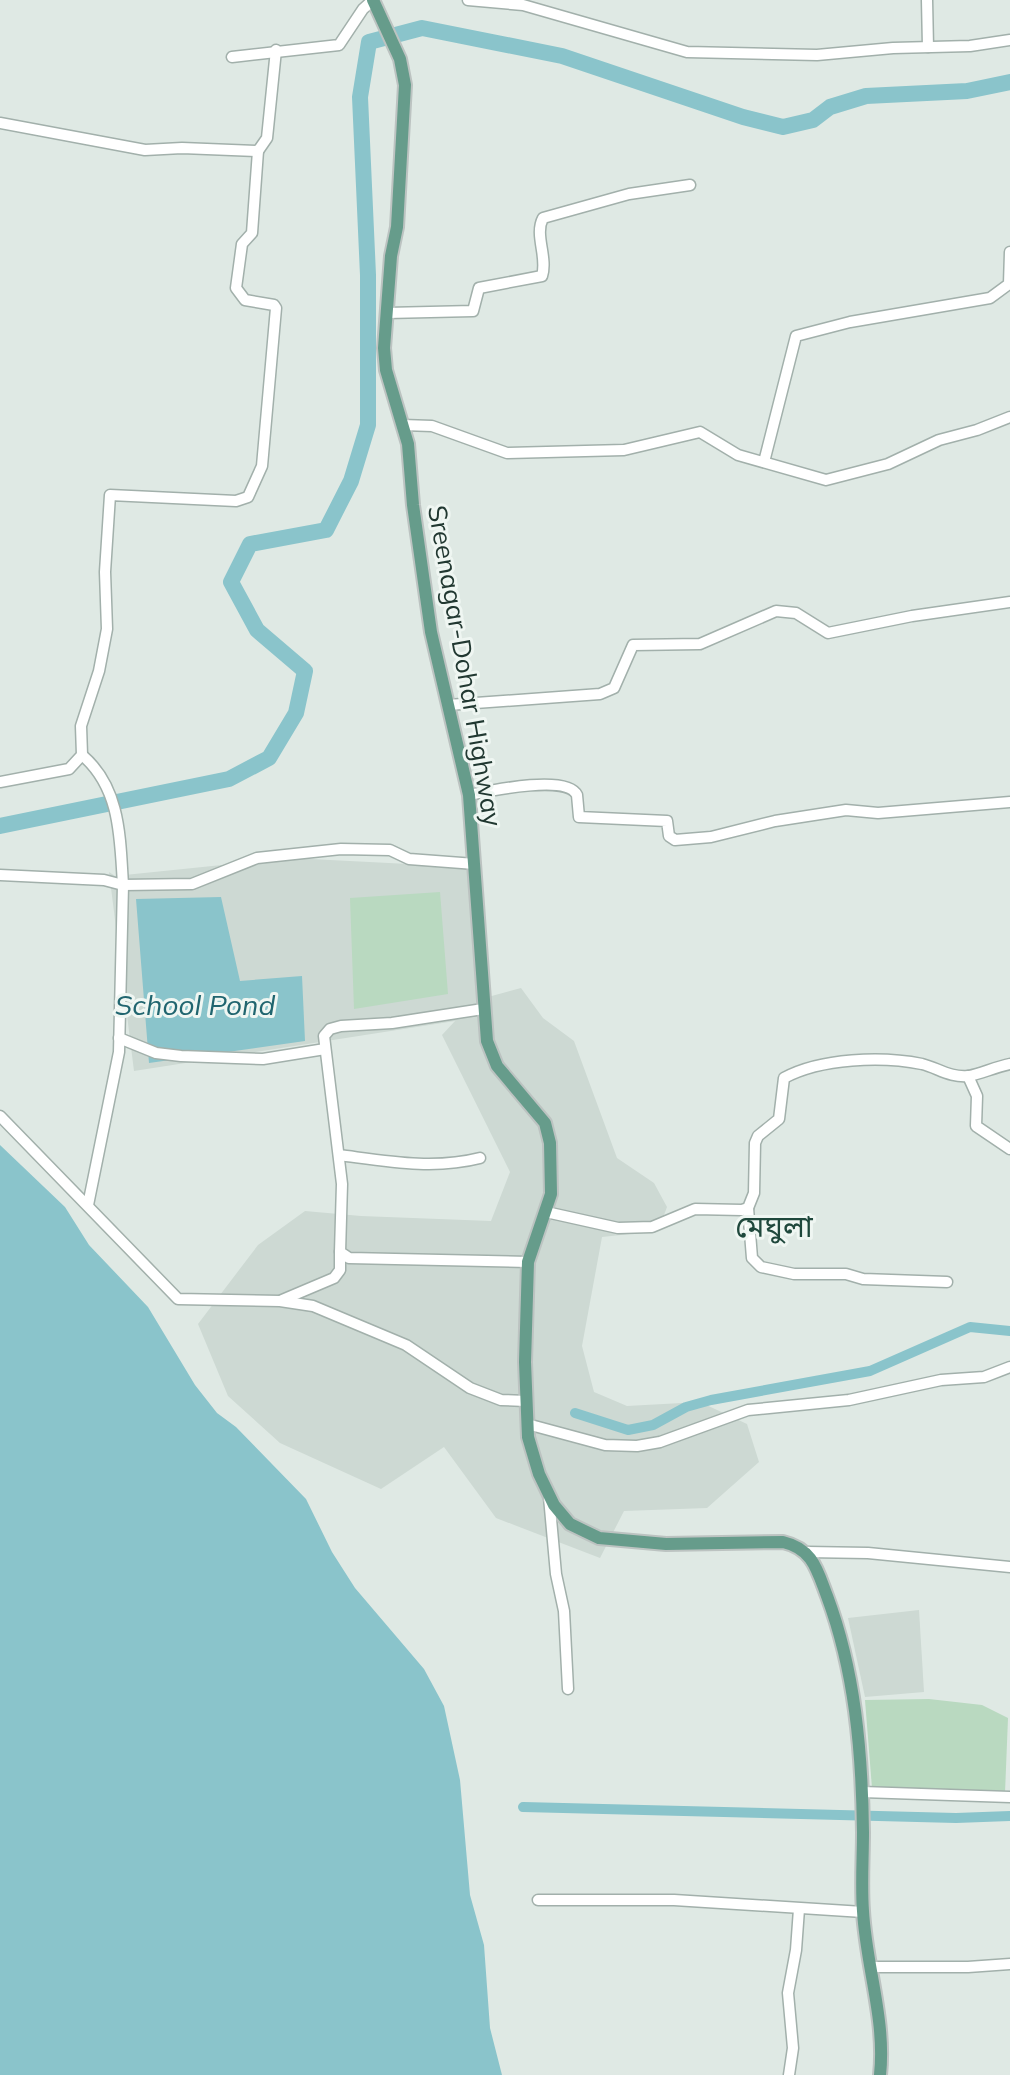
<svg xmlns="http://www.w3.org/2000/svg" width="1010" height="2075" font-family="Mulish,'Noto Sans Bengali',sans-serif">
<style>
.built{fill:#cdd9d3}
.green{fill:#b9d9c0}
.water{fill:#8ac4cb}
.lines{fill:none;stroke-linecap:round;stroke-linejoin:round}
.canal{stroke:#8ac4cb;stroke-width:10}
.river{stroke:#8ac4cb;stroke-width:16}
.minor-casing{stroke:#a2b0ab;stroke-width:13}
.major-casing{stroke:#bcc3c1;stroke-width:16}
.minor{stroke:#fff;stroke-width:10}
.major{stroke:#669c8b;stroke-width:12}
.labels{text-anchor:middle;stroke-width:6;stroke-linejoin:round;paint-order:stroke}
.street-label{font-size:26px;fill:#213831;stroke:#eff6f2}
.water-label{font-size:28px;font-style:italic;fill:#20656f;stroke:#eff6f2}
.quarter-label{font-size:30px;fill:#1f483c;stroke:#eff6f2}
</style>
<rect width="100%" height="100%" fill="#dfe9e4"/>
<g class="built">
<path d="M291,858L467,867L477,1000L521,988L543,1018L574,1041L617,1158L654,1183L667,1207L658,1231L602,1237L582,1346L594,1392L627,1406L700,1402L747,1424L759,1462L707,1508L624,1511L600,1558L496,1518L444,1447L381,1489L280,1443L228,1396L198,1324L258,1245L305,1211L361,1216L491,1221L510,1172L442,1035L455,1021L134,1071L109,872L115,876Z"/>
<path d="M919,1610L924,1692L865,1697L848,1618Z"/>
</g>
<g class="green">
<path d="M440,892L448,994L354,1009L350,898Z"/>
<path d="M929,1699L982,1705L1008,1718L1005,1793L872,1788L865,1700Z"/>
</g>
<g class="water">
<path d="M221,897L240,981L302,976L305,1041L149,1063L136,899Z"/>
<path d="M0,1145L65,1207L89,1245L148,1307L195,1385L217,1413L236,1427L306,1499L332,1552L355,1588L424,1669L444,1706L460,1780L470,1895L484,1945L490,2028L502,2075H0Z"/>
</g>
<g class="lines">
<g class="canal">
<path d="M575,1413L628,1430L653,1425L686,1407L711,1400L870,1371L970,1327L1010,1331"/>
<path d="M523,1807L956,1818L1010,1816"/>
</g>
<path class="river" d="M0,826L229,779L269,758L296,713L305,671L257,630L231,582L250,544L326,530L351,481L368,425V275L360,97L369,42L422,28L562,56L743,117L783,127L813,120L830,107L866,96L967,91L1010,82"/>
<g class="minor-casing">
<g id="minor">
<path d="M468,0L523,5L687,52L817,55L893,48L970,46L1010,40"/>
<path d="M927,0L928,47"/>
<path d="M232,57L339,45L363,9L373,0"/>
<path d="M0,123L145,150L182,148L258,151L267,138L276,50"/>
<path d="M387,313L473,311L479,288L542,276C548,257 534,235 543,218L629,194L690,185"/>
<path d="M403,425L432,426L507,453L624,450L700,432L738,455L826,480L888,464L939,440L977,430L1010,417"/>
<path d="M764,462L796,336L850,322L990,298L1009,284L1010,252"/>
<path d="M448,705L600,694L614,688L633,645L700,644L776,611L796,613L828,633L912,616L1010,602"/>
<path d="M82,755C121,788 120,839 123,885L192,884L257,858L341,849L390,850L409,859L475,864"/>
<path d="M0,782L69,769L82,755L81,726L99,671L107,629L105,572L110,495L236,501L248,497L262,466L276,308L274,305L245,300L236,288L242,244L252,233L258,151"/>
<path d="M469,795C489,791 567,774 577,795L579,817L667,821L669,836L675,840L711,837L775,821L846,810L878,813L1010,802"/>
<path d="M0,875L104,880L123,885L119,1052L88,1205"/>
<path d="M483,1009L392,1023L341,1026L330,1029L324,1036L342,1184L340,1252L349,1258L528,1262"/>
<path d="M119,1038L156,1053L181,1056L263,1059L325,1049"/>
<path d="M968,1076L977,1096L976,1126L1010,1149"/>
<path d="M0,1116L178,1299L280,1301L313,1306L406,1345L470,1388L501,1400L526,1401"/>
<path d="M339,1155C386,1161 433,1170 480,1158"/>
<path d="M748,1208L752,1258L761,1267L794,1274H846L863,1279L947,1282"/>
<path d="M546,1212L618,1228L652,1227L695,1209L742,1210L748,1208L754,1193L755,1143L758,1136L779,1119L784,1078C821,1058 882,1056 922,1064C938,1068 950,1078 969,1076C982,1073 996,1067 1010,1064"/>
<path d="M282,1300L334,1278L340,1270V1252"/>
<path d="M527,1424L605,1445L637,1446L660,1442L748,1410L849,1400L941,1380L984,1377L1010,1367"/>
<path d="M549,1497L556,1574L564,1611L568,1689"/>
<path d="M807,1552L868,1553L1010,1567"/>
<path d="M862,1792L1010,1797"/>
<path d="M538,1900H674L863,1912"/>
<path d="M872,1967H968L1010,1964"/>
<path d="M789,2075L793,2048L788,1993L796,1950L799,1909"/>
</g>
</g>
<g class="major-casing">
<path id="major" d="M373,0L400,59L405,85L397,227L391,256L384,348L386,370L408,444L413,505L431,632L469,795L487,1041L497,1066L545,1123L550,1143L551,1194L528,1262L525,1362L528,1437L539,1474L554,1505L570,1524L599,1538L666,1544L783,1542C813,1549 817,1570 827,1596C855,1671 862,1751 863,1832C863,1858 861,1885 863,1911C866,1966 886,2020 880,2075"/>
</g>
<use href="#minor" class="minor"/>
<use href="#major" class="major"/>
</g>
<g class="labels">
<g class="street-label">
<text transform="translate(465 666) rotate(80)" y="9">Sreenagar-Dohar Highway</text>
</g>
<g class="water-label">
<text x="195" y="1015">School Pond</text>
</g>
<g class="quarter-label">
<text x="774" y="1237">মেঘুলা</text>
</g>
</g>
</svg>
